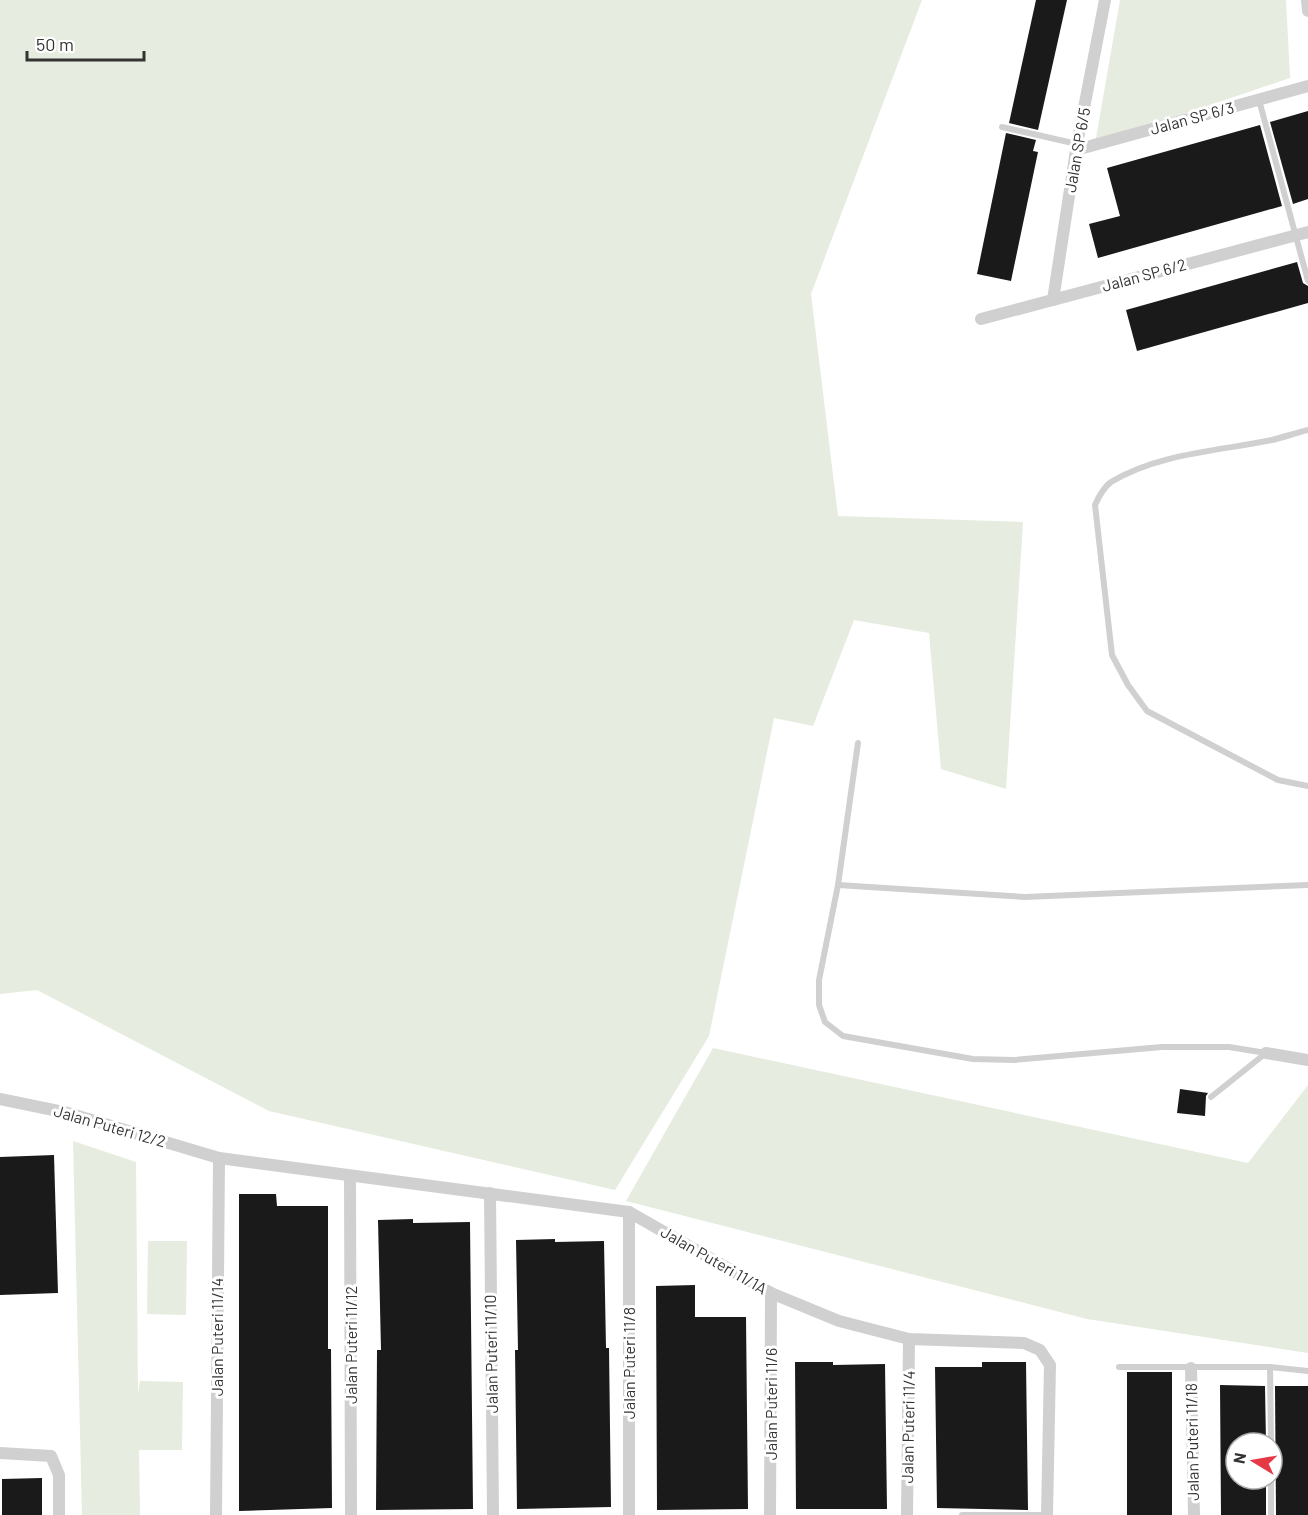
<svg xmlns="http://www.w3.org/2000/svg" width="1308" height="1515" font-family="Barlow,sans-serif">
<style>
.green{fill:#e6ecdf}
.building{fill:#1a1a1a}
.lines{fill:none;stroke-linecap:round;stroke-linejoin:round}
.service{stroke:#d0d0d0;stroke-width:6}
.minor{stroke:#d0d0d0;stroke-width:12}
.labels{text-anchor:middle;stroke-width:6;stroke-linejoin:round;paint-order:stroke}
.street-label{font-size:16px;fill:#333;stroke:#fff}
</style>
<rect width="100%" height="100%" fill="#fff"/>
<g class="green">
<path d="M0,0H922L811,294L838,516L1023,522L1006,789L941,769L929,633L854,620L813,726L774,718L709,1036L615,1190L269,1111L37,990L0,994Z"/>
<path d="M1120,0H1286L1290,78L1095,144Z"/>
<path d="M713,1048L1248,1163L1308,1085V1353L1087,1319L626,1201Z"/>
<path d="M73,1141L136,1162L138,1394L140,1381L183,1382L182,1450H139L140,1515H82Z"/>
<path d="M148,1241H187L186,1315L147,1314Z"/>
</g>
<g class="building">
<path d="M1036,0H1067L1038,130L1009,123Z"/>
<path d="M1308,111V199L1293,204L1270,122Z"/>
<path d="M1260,125L1282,206L1098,258L1089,224L1120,216L1107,168Z"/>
<path d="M1006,133L1036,140L1033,151L1038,152L1011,281L977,274Z"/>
<path d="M1297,262L1303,283L1308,286V303L1137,351L1126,310Z"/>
<path d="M1180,1089L1208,1093L1206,1096L1205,1116L1177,1113Z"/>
<path d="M54,1155L58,1293L0,1295V1157Z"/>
<path d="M239,1194H276L277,1206H328V1349H331L332,1508L239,1511Z"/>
<path d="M413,1219V1223L470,1222L473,1509L376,1510L377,1350H381L378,1220Z"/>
<path d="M555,1239V1242L604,1241L606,1348H609L611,1507L517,1509L515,1350H518L516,1240Z"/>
<path d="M695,1285V1317H746L748,1509L657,1510L656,1286Z"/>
<path d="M795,1362H833V1365L885,1364L887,1509H796Z"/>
<path d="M982,1362H1026L1028,1510L937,1508L935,1367H982Z"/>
<rect x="1127" y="1372" width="45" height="143"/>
<path d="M1220,1385L1265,1386L1266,1443H1236V1479H1266V1515H1221Z"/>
<path d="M1275,1386H1308V1515H1276Z"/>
<path d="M42,1478V1515H2V1479Z"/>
</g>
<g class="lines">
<g class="service">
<path d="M1259,100L1308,281"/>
<path d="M1002,127L1077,144"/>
<path d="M1308,430C1296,433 1284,437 1272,440C1219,451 1159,453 1111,482C1103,488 1099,496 1095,505L1112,655L1128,685L1147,711L1278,780L1308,786"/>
<path d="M858,743L838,885L819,980V1005L825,1022L843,1036L973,1059L1014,1060L1162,1047H1229L1266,1053"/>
<path d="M838,885L1025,897L1308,885"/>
<path d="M1211,1097L1266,1053"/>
<path d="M1119,1367H1270L1308,1371"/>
<path d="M1270,1367L1271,1443"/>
<path d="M1271,1479V1515"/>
<path d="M962,1515H1047"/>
</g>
<g class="minor">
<path d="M1307,0L1308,11"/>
<path d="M1076,150L1308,86"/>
<path d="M1053,300L1077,144L1105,0"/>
<path d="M981,319L1308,232"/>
<path d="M1266,1053L1308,1060"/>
<path d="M0,1099L68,1113L219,1158L629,1212L771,1293L839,1321L909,1339L1024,1343L1040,1350L1050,1365L1047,1515"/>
<path d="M350,1176L351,1515"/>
<path d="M490,1193L493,1515"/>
<path d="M1191,1368L1194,1515"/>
<path d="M0,1453L51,1456L59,1475V1515"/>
<path d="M216,1515L219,1158"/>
<path d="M629,1515V1212"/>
<path d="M770,1515L771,1293"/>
<path d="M907,1515L909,1339"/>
</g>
</g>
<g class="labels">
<g class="street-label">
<text transform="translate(1192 118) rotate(-15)" y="6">Jalan SP 6/3</text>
<text transform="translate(1077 150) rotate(-80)" y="6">Jalan SP 6/5</text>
<text transform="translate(1144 275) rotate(-15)" y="6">Jalan SP 6/2</text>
<text transform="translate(110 1126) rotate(16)" y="6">Jalan Puteri 12/2</text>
<text transform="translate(714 1260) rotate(30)" y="6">Jalan Puteri 11/1A</text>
<text transform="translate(217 1337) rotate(-90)" y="6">Jalan Puteri 11/14</text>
<text transform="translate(351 1345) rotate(-90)" y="6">Jalan Puteri 11/12</text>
<text transform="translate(491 1354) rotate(-91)" y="6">Jalan Puteri 11/10</text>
<text transform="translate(629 1363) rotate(-90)" y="6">Jalan Puteri 11/8</text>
<text transform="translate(771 1404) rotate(-90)" y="6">Jalan Puteri 11/6</text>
<text transform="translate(908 1427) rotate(-89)" y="6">Jalan Puteri 11/4</text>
<text transform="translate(1192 1442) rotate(-91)" y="6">Jalan Puteri 11/18</text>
</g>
</g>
<g transform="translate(1254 1461) rotate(281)"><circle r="28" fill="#ffffff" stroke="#adadad" stroke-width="1.5"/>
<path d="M0-4.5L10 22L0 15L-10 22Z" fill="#e63946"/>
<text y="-9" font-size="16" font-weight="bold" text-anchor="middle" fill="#333333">N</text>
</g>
<path d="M27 51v9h117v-9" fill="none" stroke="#333333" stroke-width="3"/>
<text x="36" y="51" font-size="18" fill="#333333" stroke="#ffffff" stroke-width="4.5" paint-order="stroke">50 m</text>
</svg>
